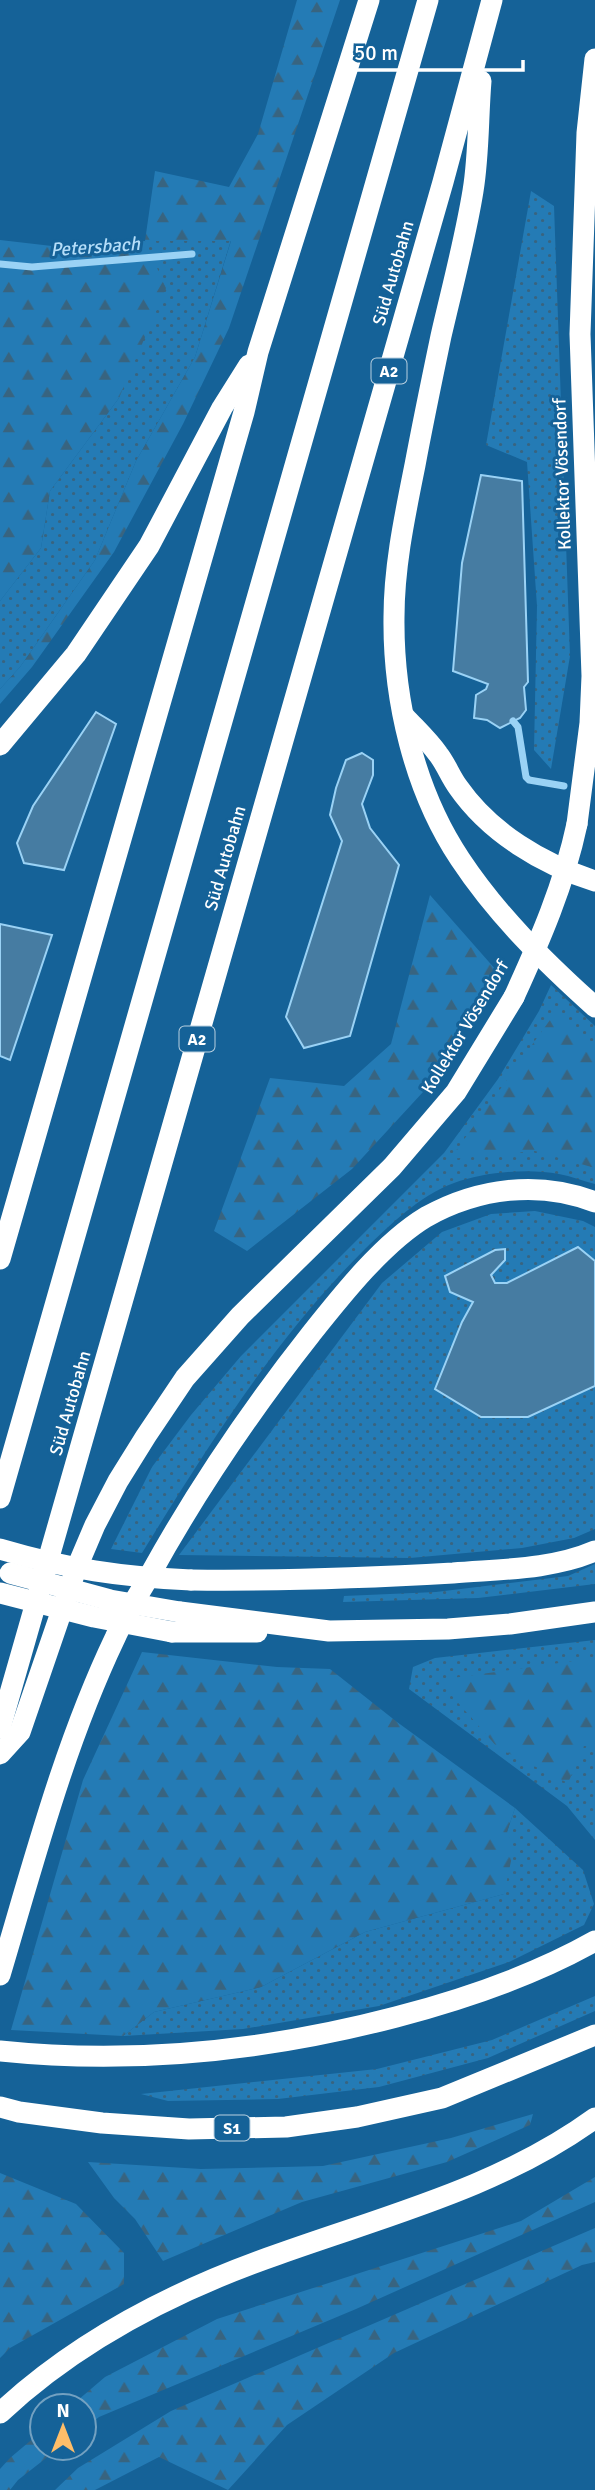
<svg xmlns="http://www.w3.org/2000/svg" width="595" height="2490" font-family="Signika,sans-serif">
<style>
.grass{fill:url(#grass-dots)}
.forest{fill:url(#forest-firs)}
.water{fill:#467ca2;stroke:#9ad2f5;stroke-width:2}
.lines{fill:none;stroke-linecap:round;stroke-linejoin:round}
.stream{stroke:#9ad2f5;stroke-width:7}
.highway{stroke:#fff;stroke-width:21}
.highway-bridge{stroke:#fff;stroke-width:21}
.labels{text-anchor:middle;stroke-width:6;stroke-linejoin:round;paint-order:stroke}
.shield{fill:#156298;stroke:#b9d0e0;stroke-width:2}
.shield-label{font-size:16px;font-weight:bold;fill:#fff}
.street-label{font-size:18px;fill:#fff;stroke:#156298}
.water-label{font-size:19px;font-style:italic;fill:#b5def9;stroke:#156298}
</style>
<defs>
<pattern id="grass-dots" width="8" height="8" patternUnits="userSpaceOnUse" patternTransform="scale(1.75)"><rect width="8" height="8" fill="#247bb5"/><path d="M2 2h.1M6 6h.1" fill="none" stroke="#386480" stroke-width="1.8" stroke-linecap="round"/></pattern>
<pattern id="forest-firs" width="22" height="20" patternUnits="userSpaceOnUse" patternTransform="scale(1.75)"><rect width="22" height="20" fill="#247bb5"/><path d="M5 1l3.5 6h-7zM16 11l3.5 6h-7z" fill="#386480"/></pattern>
</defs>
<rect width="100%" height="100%" fill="#156298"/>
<g class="grass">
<path d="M531,191L554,206L570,656L551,769L534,750L537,606L527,462L486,445Z"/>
<path d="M231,240L195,357L136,461L95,560L20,667L0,689V601L41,548L50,491L119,398L145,241Z"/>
<path d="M551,985L595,1026V1184C583,1181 571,1176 559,1174C528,1168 484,1172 454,1183C419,1196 391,1224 365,1249C275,1338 208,1446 142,1553L111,1549L152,1467L191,1415L241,1356L444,1153L498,1079L539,1011Z"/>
<path d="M535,1211L583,1221L595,1227V1529L574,1538L522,1548L410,1558L179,1555L382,1283L442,1232L491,1214Z"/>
<path d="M595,1564V1584L478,1598L343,1602L344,1596L436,1592L568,1576Z"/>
<path d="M595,1640V1840L567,1806L409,1689L413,1667L435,1658Z"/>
<path d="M515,1808L583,1870L594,1904L584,1925L509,1962L379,2006L243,2029L123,2036L154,2012L261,1987L365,1932L504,1894L507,1832Z"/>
<path d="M595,1996V2011L488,2058L379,2087L278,2099L168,2101L141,2094L377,2069L492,2040Z"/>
</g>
<g class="forest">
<path d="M297,0H340L229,328L183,424L114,552L32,667L0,704V689L20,667L95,560L136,461L195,357L231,241H145L166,288L119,398L50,491L41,548L0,601V240L69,248L145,241L155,171L229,187L258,134Z"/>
<path d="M430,895L496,970L435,1079L352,1169L247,1251L214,1231L270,1078L344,1086L391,1044Z"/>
<path d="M555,1013L595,1049V1168L535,1151L450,1159Z"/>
<path d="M142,1652L277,1667L330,1669L397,1722L515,1808L507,1832L514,1847L504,1894L365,1932L261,1987L154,2012L123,2036L11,2030L83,1780Z"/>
<path d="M595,1658V1747L584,1746L568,1783L498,1748L438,1680Z"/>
<path d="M533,2114L530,2125L447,2162L302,2202L163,2261L135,2219L114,2198L88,2162L201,2169L323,2166L451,2138Z"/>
<path d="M0,2173L76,2204L124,2253V2284L10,2348L0,2358Z"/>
<path d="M595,2177V2202L356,2309L99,2417L84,2429V2406H71L105,2377L217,2319L521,2221Z"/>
<path d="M595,2228V2262L582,2265L394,2353L287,2425L228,2490L159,2457L95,2490H55L78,2468L171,2411Z"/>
<path d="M42,2431V2448H59L18,2480L10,2490H0V2469L10,2458Z"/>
</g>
<g class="water">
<path d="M481,475L522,481L528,682L524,687L526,710L520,718L500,728L487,720L474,718L476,695L486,689L488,684L453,671L462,563Z"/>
<path d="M96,712L116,724L64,870L24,863L17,843L33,806Z"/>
<path d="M362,753L373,760V775L362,804L370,828L399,865L350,1036L304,1048L286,1017L342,841L330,815L336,788L346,760Z"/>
<path d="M0,924L52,935L10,1060L0,1056Z"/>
<path d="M578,1247L595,1261V1386L528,1417H481L435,1389L462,1322L473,1302L450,1292L445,1276L495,1250L505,1249V1260L491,1275L495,1283H507Z"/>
</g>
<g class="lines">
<g class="stream">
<path d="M0,264L32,267L192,254"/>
<path d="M513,721L518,727L526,777L529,780L564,786"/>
</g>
<g class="highway">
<path d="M481,81C478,117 479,155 473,191C465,240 452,288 441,336C432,379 423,422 415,465C405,515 394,566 394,617C393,699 414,790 460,859C497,915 545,962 595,1007"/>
<path d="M405,717C416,729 429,741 438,754C446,764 450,776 458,787C490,833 542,864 595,881"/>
<path d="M0,745L76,654L149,546L222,408L249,365"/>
<path d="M577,824L590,723L592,676L580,334L587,133L595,59"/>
<path d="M0,1259L244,412L258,352L369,0"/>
<path d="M0,1498L428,0"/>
<path d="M191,1580C279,1581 366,1578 453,1573C500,1569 551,1570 595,1551"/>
<path d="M180,1612L329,1631L448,1629L510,1624L595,1612"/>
<path d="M172,1632H257"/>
<path d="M0,1728L443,182L492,0"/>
<path d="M0,1754L20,1732L75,1572L95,1525L118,1481L146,1436L185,1378L240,1316L392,1167L456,1092L514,997"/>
<path d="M0,1975C34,1861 64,1745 115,1638C125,1615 139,1594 151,1573C198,1488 251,1410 311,1334C342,1295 383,1243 426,1217C478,1188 539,1180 595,1202"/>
<path d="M0,2051C134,2065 266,2051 396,2017C465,1999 533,1976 595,1941"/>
<path d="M0,2107L19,2112L102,2123L189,2129L286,2127L357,2117L442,2098L595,2035"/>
<path d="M0,2413C79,2339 178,2289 279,2254C388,2215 500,2187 595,2118"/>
</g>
<g class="highway-bridge">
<path d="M514,997C540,940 564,885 577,824"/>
<path d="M0,1549C68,1569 121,1577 191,1580"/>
<path d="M10,1573L110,1600L180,1612"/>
<path d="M0,1593L94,1617L172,1632"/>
</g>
</g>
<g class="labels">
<g class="shield">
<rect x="371.5" y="358.5" width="35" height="25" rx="5"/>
<rect x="179.5" y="1026.5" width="35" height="25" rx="5"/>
<rect x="214.5" y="2115.5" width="35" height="25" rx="5"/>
</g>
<g class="shield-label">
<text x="389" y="377">A2</text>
<text x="197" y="1045">A2</text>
<text x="232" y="2134">S1</text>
</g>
<g class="street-label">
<text transform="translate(393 273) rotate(-74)" y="6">Süd Autobahn</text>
<text transform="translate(562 474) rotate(-92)" y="6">Kollektor Vösendorf</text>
<text transform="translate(225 858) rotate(-74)" y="6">Süd Autobahn</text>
<text transform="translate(465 1027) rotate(-59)" y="6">Kollektor Vösendorf</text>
<text transform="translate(70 1403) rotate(-74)" y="6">Süd Autobahn</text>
</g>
<g class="water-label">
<text transform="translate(95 246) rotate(-4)" y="7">Petersbach</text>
</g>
</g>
<g transform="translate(63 2427)"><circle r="33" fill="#156298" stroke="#73a1c1" stroke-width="2"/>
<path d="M0-5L12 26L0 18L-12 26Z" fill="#ffbe69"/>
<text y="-10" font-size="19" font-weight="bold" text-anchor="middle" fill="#ffffff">N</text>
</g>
<path d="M343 60v10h180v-10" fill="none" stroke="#ffffff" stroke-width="3.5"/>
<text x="354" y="60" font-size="21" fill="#ffffff" stroke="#156298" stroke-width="5" paint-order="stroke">50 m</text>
</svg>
